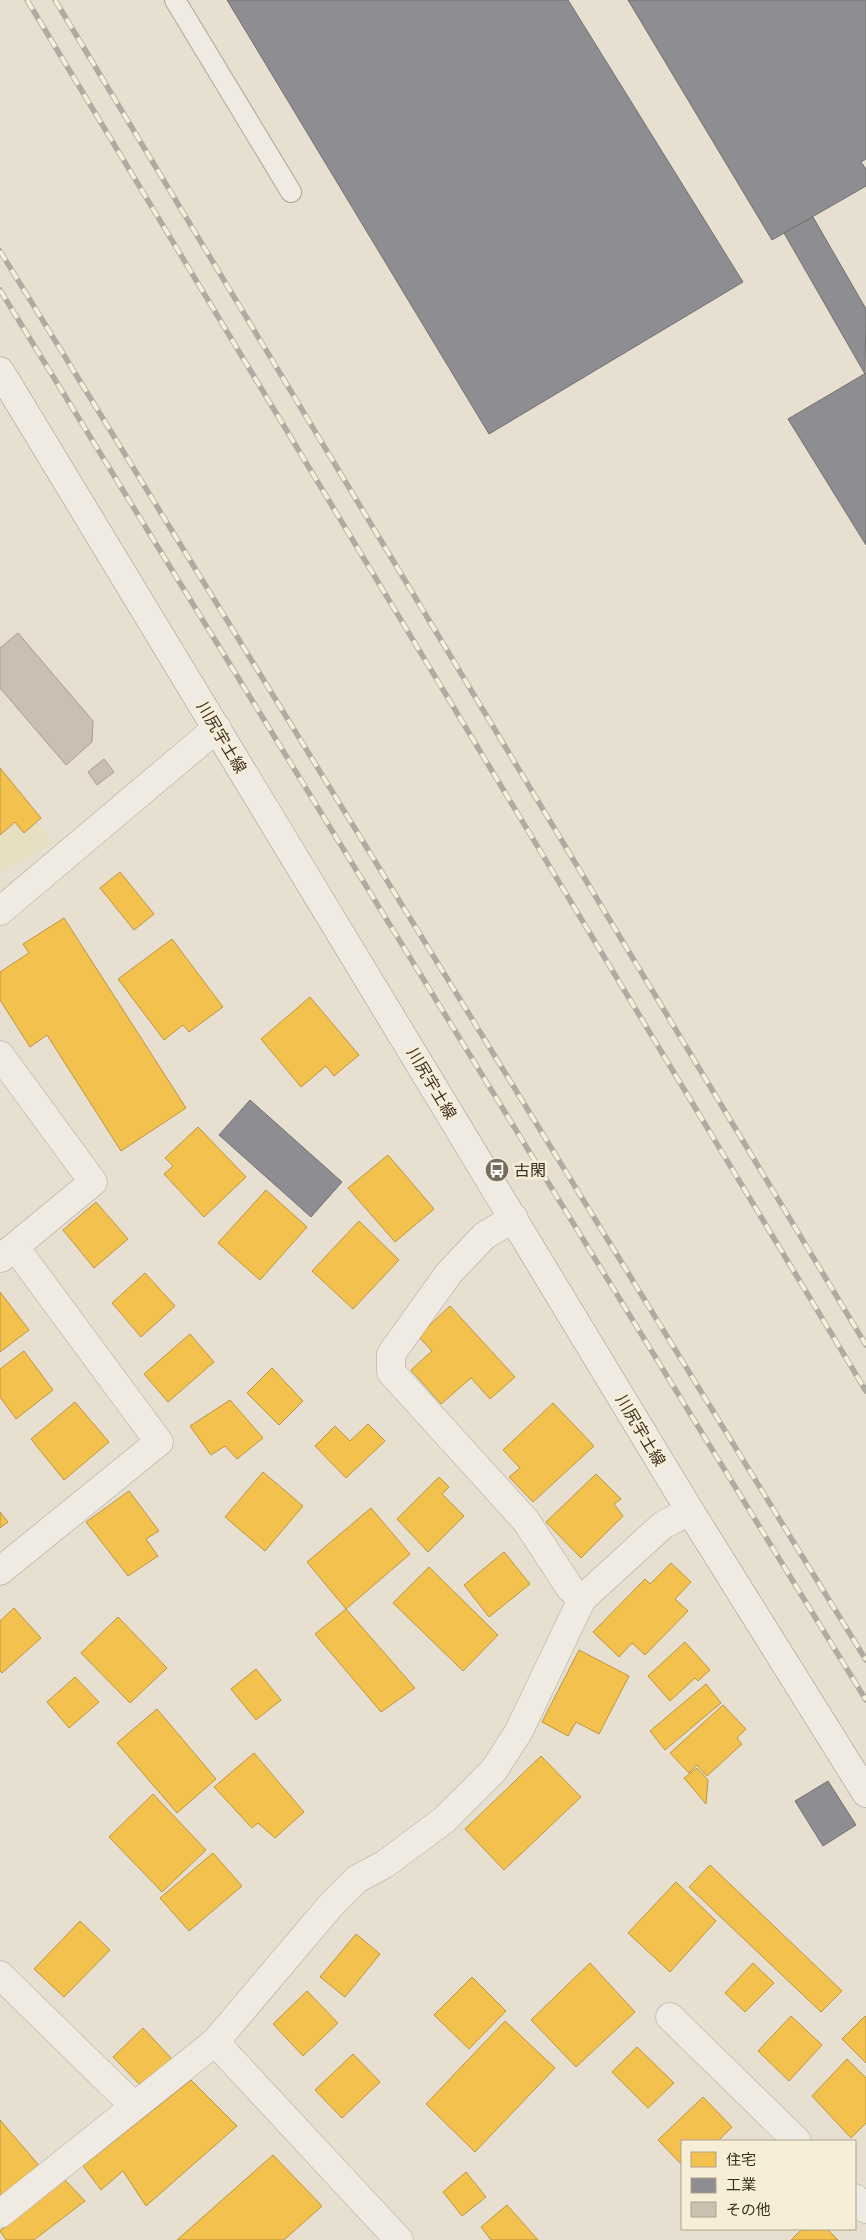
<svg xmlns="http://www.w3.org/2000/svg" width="866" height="2240" font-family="Literata,'Noto Sans JP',serif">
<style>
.farmland{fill:#e6dfc2}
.homes{fill:#f2c14e;stroke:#bc9540}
.industry{fill:#8d8d92;stroke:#757070}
.building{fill:#cbbfb2;stroke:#a89c90}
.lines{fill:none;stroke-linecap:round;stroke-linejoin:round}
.lane-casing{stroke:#ada599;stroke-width:22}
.street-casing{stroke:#ada599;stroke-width:29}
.secondary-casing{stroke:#9c958a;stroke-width:29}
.lane{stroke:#efebe3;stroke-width:20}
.street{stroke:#efebe3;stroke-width:28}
.secondary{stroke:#efebe3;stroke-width:28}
.rail-casing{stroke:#afaaa2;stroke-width:5.5}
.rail{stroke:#f7eed8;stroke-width:4;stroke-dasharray:11;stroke-linecap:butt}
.labels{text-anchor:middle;stroke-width:5;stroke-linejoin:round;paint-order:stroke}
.street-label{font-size:16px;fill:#3d2e20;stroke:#f7eed8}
.poi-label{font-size:16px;fill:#3d2e20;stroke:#f7eed8;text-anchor:start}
</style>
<rect width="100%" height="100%" fill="#e7e0d1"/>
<path class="farmland" d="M0,775L53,843L0,874Z"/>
<g class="homes">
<path d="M0,768L41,818L24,833L15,822L0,835Z"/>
<path d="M120,872L154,914L134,930L100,888Z"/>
<path d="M64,918L186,1108L121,1151L47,1035L30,1047L0,1000V972L29,953L23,944Z"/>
<path d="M172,939L223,1007L189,1032L183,1025L164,1040L118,979Z"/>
<path d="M310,997L359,1055L334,1076L326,1066L301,1087L261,1039Z"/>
<path d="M198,1127L246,1177L204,1217L164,1174L173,1166L165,1158Z"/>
<path d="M388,1155L434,1209L395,1242L348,1188Z"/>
<path d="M266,1190L307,1227L260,1280L218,1243Z"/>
<path d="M96,1202L128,1239L94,1268L63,1230Z"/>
<path d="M359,1221L399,1260L353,1309L312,1271Z"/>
<path d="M145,1273L175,1306L141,1337L112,1303Z"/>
<path d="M0,1292L29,1330L0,1352Z"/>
<path d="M450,1306L515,1377L490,1399L471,1378L441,1404L411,1370L432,1351L418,1336Z"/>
<path d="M190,1334L214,1362L168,1402L144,1374Z"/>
<path d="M24,1351L53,1390L16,1419L0,1397V1369Z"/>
<path d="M272,1368L303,1401L279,1425L247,1393Z"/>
<path d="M230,1400L263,1438L237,1459L225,1446L211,1455L190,1426Z"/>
<path d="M75,1402L109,1442L64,1480L31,1439Z"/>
<path d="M553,1403L594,1446L533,1502L509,1477L520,1468L503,1450Z"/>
<path d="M368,1424L385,1441L346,1478L315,1446L335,1426L350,1441Z"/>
<path d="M263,1472L303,1506L265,1551L225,1517Z"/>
<path d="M596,1474L621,1499L614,1504L623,1516L581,1558L546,1522Z"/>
<path d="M439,1477L449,1487L442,1494L464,1516L428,1552L397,1519Z"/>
<path d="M129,1491L159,1531L146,1539L158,1556L128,1576L86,1522Z"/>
<path d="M371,1508L410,1554L346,1609L307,1562Z"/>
<path d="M0,1512L8,1522L0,1528Z"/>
<path d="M504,1552L530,1584L489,1617L464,1585Z"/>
<path d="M671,1563L691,1582L675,1599L688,1611L645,1655L632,1643L619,1657L593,1632L645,1579L650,1584Z"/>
<path d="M429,1567L498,1635L463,1671L393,1603Z"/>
<path d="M14,1608L41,1638L2,1673L0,1671V1621Z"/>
<path d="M346,1609L415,1688L381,1712L315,1634Z"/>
<path d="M118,1617L167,1668L130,1703L81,1653Z"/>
<path d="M685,1642L710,1670L698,1681L695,1678L670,1701L648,1676Z"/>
<path d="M579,1650L629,1676L599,1734L576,1722L568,1736L542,1722Z"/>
<path d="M256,1669L281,1700L256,1720L231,1689Z"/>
<path d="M75,1677L99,1702L69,1728L47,1702Z"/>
<path d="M706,1684L721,1703L665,1750L650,1731Z"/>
<path d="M723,1705L746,1729L737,1738L742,1744L707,1776L697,1765L689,1773L670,1753Z"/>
<path d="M157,1709L216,1779L177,1813L117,1743Z"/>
<path d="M254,1753L304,1812L275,1838L258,1823L252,1828L214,1787Z"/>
<path d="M541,1756L581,1797L504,1870L465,1829Z"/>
<path d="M697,1768L708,1780L706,1804L684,1778Z"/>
<path d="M153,1794L206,1850L162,1892L109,1837Z"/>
<path d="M213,1853L242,1886L189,1931L160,1898Z"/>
<path d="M710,1865L842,1991L821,2012L689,1887Z"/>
<path d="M676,1882L716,1921L670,1972L628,1933Z"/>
<path d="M80,1921L110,1950L64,1997L34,1969Z"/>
<path d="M356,1934L380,1954L345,1997L320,1977Z"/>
<path d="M590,1963L635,2012L576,2067L531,2020Z"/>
<path d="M753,1963L774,1983L745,2012L725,1993Z"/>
<path d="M472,1977L506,2011L469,2049L434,2015Z"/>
<path d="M307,1991L338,2023L303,2056L273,2024Z"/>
<path d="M791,2016L822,2045L789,2081L758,2051Z"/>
<path d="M865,2016L866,2017V2063L842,2039Z"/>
<path d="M505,2021L555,2068L475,2152L426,2104Z"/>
<path d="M143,2028L172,2059L143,2088L113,2057Z"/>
<path d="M637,2047L674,2083L648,2108L612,2072Z"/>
<path d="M353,2054L380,2082L342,2118L315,2090Z"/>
<path d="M847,2059L866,2078V2123L851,2138L812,2096Z"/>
<path d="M191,2080L237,2126L146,2206L123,2171L101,2190L83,2166Z"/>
<path d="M703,2097L732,2127L718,2141H682V2165L658,2140Z"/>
<path d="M0,2120L43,2170L0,2205Z"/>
<path d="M273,2155L322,2206L284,2240H177Z"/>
<path d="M466,2172L486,2197L462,2216L443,2192Z"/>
<path d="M65,2180L85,2201L34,2240H6L0,2231Z"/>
<path d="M507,2205L538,2240H491L481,2227Z"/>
<path d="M802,2229H827L838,2240H791Z"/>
</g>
<g class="industry">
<path d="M227,0H568L743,282L489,434Z"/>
<path d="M628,0H866V159L861,162L866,169V186L772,240Z"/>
<path d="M813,217L866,309L865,374L784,233Z"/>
<path d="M866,373V545L788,419Z"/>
<path d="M250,1100L342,1182L311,1217L219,1135Z"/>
<path d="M828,1781L856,1825L823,1846L795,1801Z"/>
</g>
<g class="building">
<path d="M18,633L93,721L92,742L66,765L0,688V648Z"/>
<path d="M104,759L114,772L97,785L88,772Z"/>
</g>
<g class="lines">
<g class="lane-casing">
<path id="lane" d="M175,0L291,192"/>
</g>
<g class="street-casing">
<g id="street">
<path d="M0,911L217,728"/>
<path d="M0,1055L93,1182L1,1258"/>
<path d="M514,1218L484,1236L449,1273L391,1354V1372L526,1521L570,1588L582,1599"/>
<path d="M0,1571L159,1442L15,1247"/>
<path d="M0,1975L134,2106"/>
<path d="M670,2017L797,2141"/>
<path d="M215,2042L399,2240"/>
<path d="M855,2198L866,2209"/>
<path d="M0,2214L215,2042L331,1905L357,1879L385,1864L444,1820L494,1770L519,1731L582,1599L663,1525L690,1511"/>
</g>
</g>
<g class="secondary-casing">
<path id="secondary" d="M0,371L690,1511L866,1793"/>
</g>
<use href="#lane" class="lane"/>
<use href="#street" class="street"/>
<use href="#secondary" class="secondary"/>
<g class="rail-casing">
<g id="rail">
<path d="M27,0L866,1391"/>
<path d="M55,0L866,1345"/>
<path d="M0,251L866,1660"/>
<path d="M0,290L866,1700"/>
</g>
</g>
<use href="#rail" class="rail"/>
</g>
<defs>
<g id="bus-disc" transform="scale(1.25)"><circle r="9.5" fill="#786c5e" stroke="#f7eed8"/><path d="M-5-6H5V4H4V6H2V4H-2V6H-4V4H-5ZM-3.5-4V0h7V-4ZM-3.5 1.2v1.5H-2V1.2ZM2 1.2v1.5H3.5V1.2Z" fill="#fff"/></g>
</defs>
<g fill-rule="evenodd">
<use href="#bus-disc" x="497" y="1170"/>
</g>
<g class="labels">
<g class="street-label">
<text transform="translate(222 737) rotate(59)" y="6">川尻宇土線</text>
<text transform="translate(432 1083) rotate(59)" y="6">川尻宇土線</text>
<text transform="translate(641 1430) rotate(59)" y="6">川尻宇土線</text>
</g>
<g class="poi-label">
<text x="514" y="1176">古閑</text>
</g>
</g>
<rect x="681" y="2140" width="175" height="90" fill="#f7eed8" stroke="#ada18e"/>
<rect x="691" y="2152" width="25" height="15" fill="#f2c14e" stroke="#ada18e"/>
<text x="726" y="2165" font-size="15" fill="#3d2e20">住宅</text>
<rect x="691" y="2178" width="25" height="15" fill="#8d8d92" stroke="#ada18e"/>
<text x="726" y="2190" font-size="15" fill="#3d2e20">工業</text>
<rect x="691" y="2202" width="25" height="15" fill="#cbbfb2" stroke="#ada18e"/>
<text x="726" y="2215" font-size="15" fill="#3d2e20">その他</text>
</svg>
